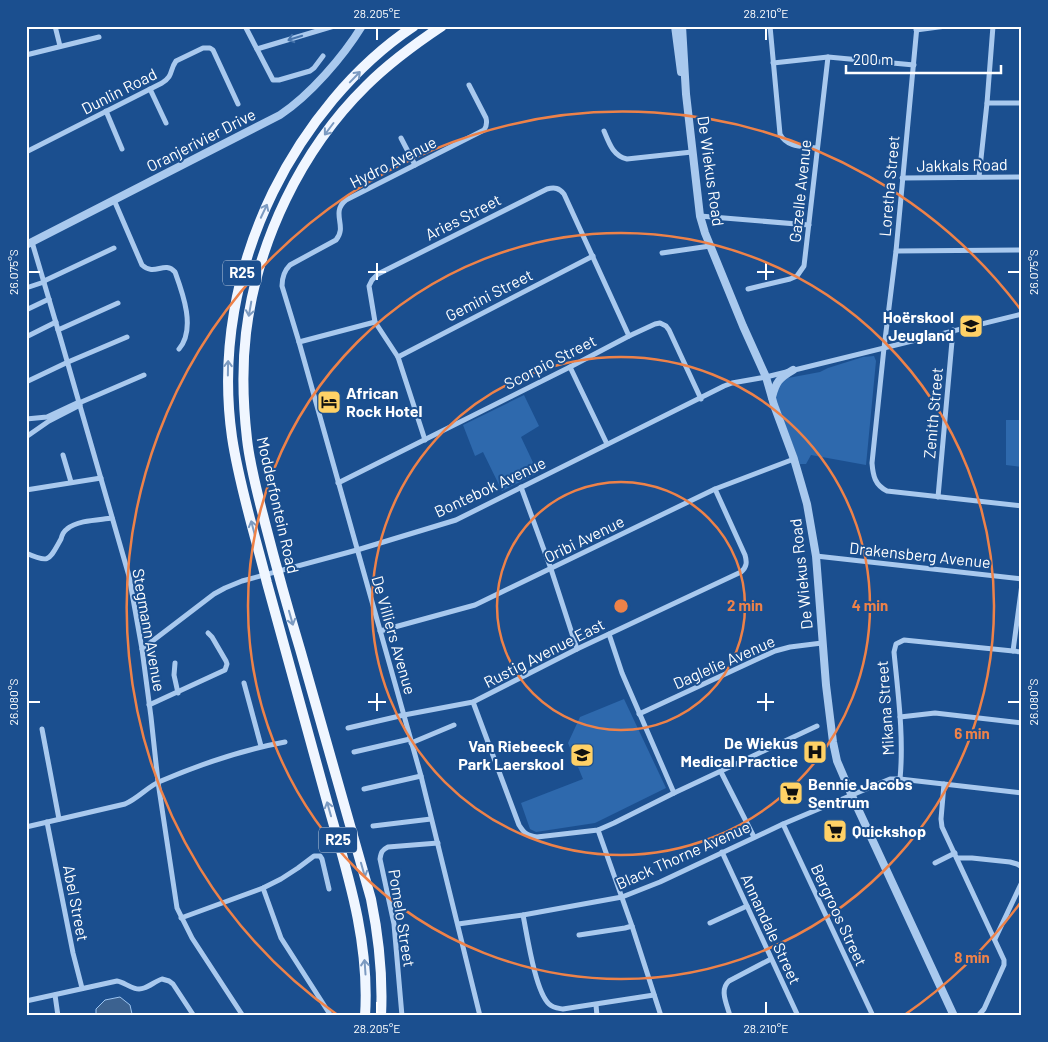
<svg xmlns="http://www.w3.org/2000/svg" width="1048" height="1042" font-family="Barlow,sans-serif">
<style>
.green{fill:#2e69ad}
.water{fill:#3c6290;stroke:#9cc4f0}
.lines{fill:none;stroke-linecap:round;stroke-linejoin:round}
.minor{stroke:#a9c9ee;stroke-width:5}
.tertiary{stroke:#a9c9ee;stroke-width:8}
.primary{stroke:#f0f6ff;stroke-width:10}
.oneway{stroke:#4674ac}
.oneway2{stroke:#7b9ac1}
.ticks{fill:none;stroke:#fff;stroke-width:2}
.ring{fill:none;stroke:#ee8249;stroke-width:2.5}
.labels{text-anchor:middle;stroke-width:4;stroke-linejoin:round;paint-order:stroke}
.shield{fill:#1b4f8f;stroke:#bbcadd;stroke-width:1}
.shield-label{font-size:15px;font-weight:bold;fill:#fff}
.street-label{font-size:16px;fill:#fff;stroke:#1b4f8f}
.poi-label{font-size:16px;font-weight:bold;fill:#fff;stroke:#1b4f8f;text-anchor:end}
.centre{fill:#ee8249;stroke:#1b4f8f;stroke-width:2.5}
.ring-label{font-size:15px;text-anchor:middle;font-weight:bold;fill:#ee8249;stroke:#1b4f8f;stroke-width:4;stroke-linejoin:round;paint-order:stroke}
.neatline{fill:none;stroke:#fff;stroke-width:2}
.ticks-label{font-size:12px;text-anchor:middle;fill:#fff}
</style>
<rect width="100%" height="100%" fill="#1b4f8f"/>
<g class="green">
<path d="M874,356L876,361L866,465L811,455L806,464H800L775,397L781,381L788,378L820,372L828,368L863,357Z"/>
<path d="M524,395L539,426L521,437L538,473L502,491L483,452L475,456L463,425Z"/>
<path d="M1006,420H1022V467L1006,465Z"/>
<path d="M624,699L666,788L595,823L536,832L530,829L521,803L583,779L568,743L580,717Z"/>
</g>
<path class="water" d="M120,997L130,1005L132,1014L131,1016H96V1009L105,1000Z"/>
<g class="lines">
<g class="minor">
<path d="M55,26L60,46"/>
<path d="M245,26L273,80H279L310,71L314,68L323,56"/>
<path d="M770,26L780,134C787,148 803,146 817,148"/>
<path d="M917,26L896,251L884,348L872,463C873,476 875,485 887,491L1022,506"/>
<path d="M916,30L946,26"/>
<path d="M257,49L334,26"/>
<path d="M26,55L99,37"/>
<path d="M773,63L828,57L914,65"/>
<path d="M469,85L486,118C487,122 487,126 484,130L346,200C330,213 348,226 336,240L290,265C284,271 282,277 282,286L299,342L421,776L480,1016"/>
<path d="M150,89L166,123"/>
<path d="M987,103H1022"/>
<path d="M106,111L122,149"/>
<path d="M604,131C609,143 613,156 627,159L692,152"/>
<path d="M401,138L415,165"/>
<path d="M26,152L162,83C174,75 169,71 176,61L203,48H210L213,50L238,104"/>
<path d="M979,177L987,103L993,26"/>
<path d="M902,178L1022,177"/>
<path d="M114,200L142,265C155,277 164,260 175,272C183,294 196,329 179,349"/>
<path d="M700,216L809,225"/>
<path d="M32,242L61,340L129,576L142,649L151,717L158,782L177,908L192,938L243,1016"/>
<path d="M896,251L1022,250"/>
<path d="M662,253L710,246"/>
<path d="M44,281L114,248"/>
<path d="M26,288L44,282"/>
<path d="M748,289L790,279L797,276L804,266L828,57"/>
<path d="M26,310L49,299"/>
<path d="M58,330L118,303"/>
<path d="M26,337L56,322"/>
<path d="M299,342L375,322"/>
<path d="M398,357L593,256"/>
<path d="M570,367L607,444"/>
<path d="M26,382L68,362L127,337"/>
<path d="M79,403L144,375"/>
<path d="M26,419L47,417L79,402"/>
<path d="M26,437L49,421L80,405"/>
<path d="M425,440L398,357L375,322L369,286L372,280L378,274L547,189C555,187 559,188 564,194L629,336"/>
<path d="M63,455L71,482"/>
<path d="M338,483L570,367L629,336L655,324L660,323L666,326L669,330L701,399"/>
<path d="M521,487L551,569L577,649"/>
<path d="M26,490L101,478"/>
<path d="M938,497L953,330"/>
<path d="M26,553C50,564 49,560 61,539C62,535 64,531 67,529C78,520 99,520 112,518"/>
<path d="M816,556L1022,579"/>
<path d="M380,631L475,605L715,489L794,459"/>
<path d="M609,634L622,673L674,793"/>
<path d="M142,649L214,594L225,588L242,581L357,550L456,520L724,386L732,383L766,377L1022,314"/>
<path d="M1013,651L1022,584"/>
<path d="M175,663L174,675L178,693"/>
<path d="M244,683L261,746"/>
<path d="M473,702L519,825C524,833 527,836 537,837L598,830L614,823L674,793L817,726"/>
<path d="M149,705L225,670L227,664L226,661L212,637L208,633"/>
<path d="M639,714L775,651L790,647L822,643"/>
<path d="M900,717L935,713L1022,723"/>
<path d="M348,728L404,715L473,702L577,649L741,572C747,567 747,562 745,555L715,489"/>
<path d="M42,729L59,819"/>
<path d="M411,743L454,725"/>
<path d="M354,752L410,739"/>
<path d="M721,772L754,837"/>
<path d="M900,779C904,737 898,694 894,652L896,644L904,640L1022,652"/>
<path d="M944,784L941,819L942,827L1004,960V965L984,1009L978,1016"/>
<path d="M364,789L421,776"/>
<path d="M47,822L73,953L82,988"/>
<path d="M783,824L873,1016"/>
<path d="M373,826L431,819"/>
<path d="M26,827L125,804C139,798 148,786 161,781C201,764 242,750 285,742"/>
<path d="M598,830L632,926L661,1016"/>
<path d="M722,852L798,1016"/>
<path d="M957,858H972L1010,862L1017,864L1022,867"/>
<path d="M935,863L955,853"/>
<path d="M263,888L281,938L331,1016"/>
<path d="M523,915C527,934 535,991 549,1004C553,1008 557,1008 563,1009L654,995"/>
<path d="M181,918L263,888L281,879L298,868L314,856H320L322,859L329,889"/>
<path d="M710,923L747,906"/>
<path d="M458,924L523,915L622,897L660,882L783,824L890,779H900L1022,793"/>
<path d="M579,935L625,928L632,926"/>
<path d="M995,939L1022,882"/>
<path d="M55,995L58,1016"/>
<path d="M26,1001L117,981C125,982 134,992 144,988C150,986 156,981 162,979L169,981L173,984L194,1016"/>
<path d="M596,1005L597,1016"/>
<path d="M402,1016L394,924L380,859C381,852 382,850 388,847L438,843"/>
<path d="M730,1016C727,1004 719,990 729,981L771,959"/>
</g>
<g class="tertiary">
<path d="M675,26L681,72"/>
<path d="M682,26L686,94L700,216L705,233L743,326L766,377L774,405L794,459L801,483L807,504L816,556L826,685L833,742L837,761L852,796L954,1016"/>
<path d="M26,245L280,115C310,95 343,57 362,26"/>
<path d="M772,397C776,382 779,378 793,370"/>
</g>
<g class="primary">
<path d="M365,1016C370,943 348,875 328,805C307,731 287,657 267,583C255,535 239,485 232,437C220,353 236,268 273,192C305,127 354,66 414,26"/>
<path d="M381,1016C383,976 379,938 371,899C347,816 324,732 300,649C287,606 275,562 264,519C257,492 250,466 247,439C243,404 242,367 246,333C257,242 301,150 366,86C389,63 415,44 442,26"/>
</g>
</g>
<defs><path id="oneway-shaft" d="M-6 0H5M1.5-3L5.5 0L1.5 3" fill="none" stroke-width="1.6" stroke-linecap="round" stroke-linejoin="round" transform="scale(1.25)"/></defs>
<use class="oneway" href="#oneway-shaft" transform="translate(295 38) rotate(163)"/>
<g class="oneway2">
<use href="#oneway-shaft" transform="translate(355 77) rotate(-46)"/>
<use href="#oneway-shaft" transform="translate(329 129) rotate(127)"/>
<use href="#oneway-shaft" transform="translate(264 211) rotate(-65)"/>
<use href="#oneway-shaft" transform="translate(250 309) rotate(100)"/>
<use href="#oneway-shaft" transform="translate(228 368) rotate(-89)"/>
<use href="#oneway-shaft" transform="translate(253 528) rotate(-105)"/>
<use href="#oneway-shaft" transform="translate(291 618) rotate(74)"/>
<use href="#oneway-shaft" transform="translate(329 809) rotate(-106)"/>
<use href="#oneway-shaft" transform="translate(363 870) rotate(74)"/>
<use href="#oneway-shaft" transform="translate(365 967) rotate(-94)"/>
</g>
<path class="ticks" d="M377,28V40M766,28V40M377,263V280M766,263V280M28,272H40M368,272H386M757,272H774M1008,272H1020M377,693V711M766,693V711M28,702H40M368,702H386M757,702H774M1008,702H1020M377,1002V1014M766,1002V1014"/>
<g class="ring">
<circle cx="621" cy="606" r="124"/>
<circle cx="621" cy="606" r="249"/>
<circle cx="621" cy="606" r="373"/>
<path d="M1021 902A497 497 0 0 1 903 1016M339 1016A497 497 0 1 1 1021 310"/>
</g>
<defs>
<g id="school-square" transform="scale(1.25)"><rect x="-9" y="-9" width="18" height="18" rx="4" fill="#ffd166" stroke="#1b4f8f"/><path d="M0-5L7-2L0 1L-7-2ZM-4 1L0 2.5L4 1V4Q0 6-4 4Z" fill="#111"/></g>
<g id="hotel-square" transform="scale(1.25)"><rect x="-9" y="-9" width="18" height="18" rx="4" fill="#ffd166" stroke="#1b4f8f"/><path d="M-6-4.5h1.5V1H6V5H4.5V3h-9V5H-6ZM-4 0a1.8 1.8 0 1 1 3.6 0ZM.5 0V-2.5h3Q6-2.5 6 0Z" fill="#111"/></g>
<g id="hospital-square" transform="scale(1.25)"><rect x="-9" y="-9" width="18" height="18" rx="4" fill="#ffd166" stroke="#1b4f8f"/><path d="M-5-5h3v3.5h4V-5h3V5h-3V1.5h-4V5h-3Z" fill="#111"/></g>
<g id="supermarket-square" transform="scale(1.25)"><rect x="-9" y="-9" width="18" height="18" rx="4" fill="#ffd166" stroke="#1b4f8f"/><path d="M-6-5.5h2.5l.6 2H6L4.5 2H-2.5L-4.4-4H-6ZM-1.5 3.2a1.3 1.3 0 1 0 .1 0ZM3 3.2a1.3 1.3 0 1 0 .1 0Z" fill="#111"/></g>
</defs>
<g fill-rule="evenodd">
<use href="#school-square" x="971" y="326"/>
<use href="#hotel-square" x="329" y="402"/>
<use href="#hospital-square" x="815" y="752"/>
<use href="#school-square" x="582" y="755"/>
<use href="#supermarket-square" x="791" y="793"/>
<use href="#supermarket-square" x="835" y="831"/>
</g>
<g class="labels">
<g class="shield">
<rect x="223" y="260.5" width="38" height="25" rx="4"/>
<rect x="319" y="827.5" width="38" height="25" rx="4"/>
</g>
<g class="shield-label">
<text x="242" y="278">R25</text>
<text x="338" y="845">R25</text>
</g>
<g class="street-label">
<text transform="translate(119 91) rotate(-27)" y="6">Dunlin Road</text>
<text transform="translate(201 140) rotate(-27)" y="6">Oranjerivier Drive</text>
<text transform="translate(393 162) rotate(-27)" y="6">Hydro Avenue</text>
<text transform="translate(962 165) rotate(-1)" y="6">Jakkals Road</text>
<text transform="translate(711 171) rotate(82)" y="6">De Wiekus Road</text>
<text transform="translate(889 186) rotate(-85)" y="6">Loretha Street</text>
<text transform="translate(800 191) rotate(-84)" y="6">Gazelle Avenue</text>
<text transform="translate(463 217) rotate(-27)" y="6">Aries Street</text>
<text transform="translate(489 295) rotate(-27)" y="6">Gemini Street</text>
<text transform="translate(550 362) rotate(-27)" y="6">Scorpio Street</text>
<text transform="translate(933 413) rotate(-85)" y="6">Zenith Street</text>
<text transform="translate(490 487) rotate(-25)" y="6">Bontebok Avenue</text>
<text transform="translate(278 505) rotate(77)" y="6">Modderfontein Road</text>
<text transform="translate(584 539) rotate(-26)" y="6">Oribi Avenue</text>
<text transform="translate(920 555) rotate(6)" y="6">Drakensberg Avenue</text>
<text transform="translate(801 574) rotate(-96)" y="6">De Wiekus Road</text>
<text transform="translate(149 630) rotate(80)" y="6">Stegmann Avenue</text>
<text transform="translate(394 635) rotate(74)" y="6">De Villiers Avenue</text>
<text transform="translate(544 653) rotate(-27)" y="6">Rustig Avenue East</text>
<text transform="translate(724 662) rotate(-24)" y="6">Daglelie Avenue</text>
<text transform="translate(885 708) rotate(-94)" y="6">Mikana Street</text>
<text transform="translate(683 855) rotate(-24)" y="6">Black Thorne Avenue</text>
<text transform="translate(76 903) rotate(79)" y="6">Abel Street</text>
<text transform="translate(839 915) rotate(65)" y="6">Bergroos Street</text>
<text transform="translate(402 918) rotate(81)" y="6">Pomelo Street</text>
<text transform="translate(771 929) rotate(65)" y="6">Annandale Street</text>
</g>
<g class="poi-label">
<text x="954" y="323">Hoërskool<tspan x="954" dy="18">Jeugland</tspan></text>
<text x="346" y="399" text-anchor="start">African<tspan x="346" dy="18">Rock Hotel</tspan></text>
<text x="798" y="749">De Wiekus<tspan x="798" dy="18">Medical Practice</tspan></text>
<text x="564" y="752">Van Riebeeck<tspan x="564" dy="18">Park Laerskool</tspan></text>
<text x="808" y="790" text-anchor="start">Bennie Jacobs<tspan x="808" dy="18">Sentrum</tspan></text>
<text x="852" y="837" text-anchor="start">Quickshop</text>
</g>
</g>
<circle cx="621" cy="606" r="8" class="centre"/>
<g class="ring-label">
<text x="745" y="611">2 min</text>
<text x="870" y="611">4 min</text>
<text x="972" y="739">6 min</text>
<text x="972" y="963">8 min</text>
</g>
<rect width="1048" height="1042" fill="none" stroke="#1b4f8f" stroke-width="55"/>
<path d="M846 65v8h155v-8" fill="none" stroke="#ffffff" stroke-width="2.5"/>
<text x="853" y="65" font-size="15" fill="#ffffff" stroke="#1b4f8f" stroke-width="4" paint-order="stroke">200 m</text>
<rect x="28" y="28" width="992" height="986" class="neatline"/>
<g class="ticks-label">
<text x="377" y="18">28.205°E</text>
<text x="766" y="18">28.210°E</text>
<text transform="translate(14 272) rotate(-90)" y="4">26.075°S</text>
<text transform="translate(1034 272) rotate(-90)" y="4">26.075°S</text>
<text transform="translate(14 702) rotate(-90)" y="4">26.080°S</text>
<text transform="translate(1034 702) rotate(-90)" y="4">26.080°S</text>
<text x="377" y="1033">28.205°E</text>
<text x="766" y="1033">28.210°E</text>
</g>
</svg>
